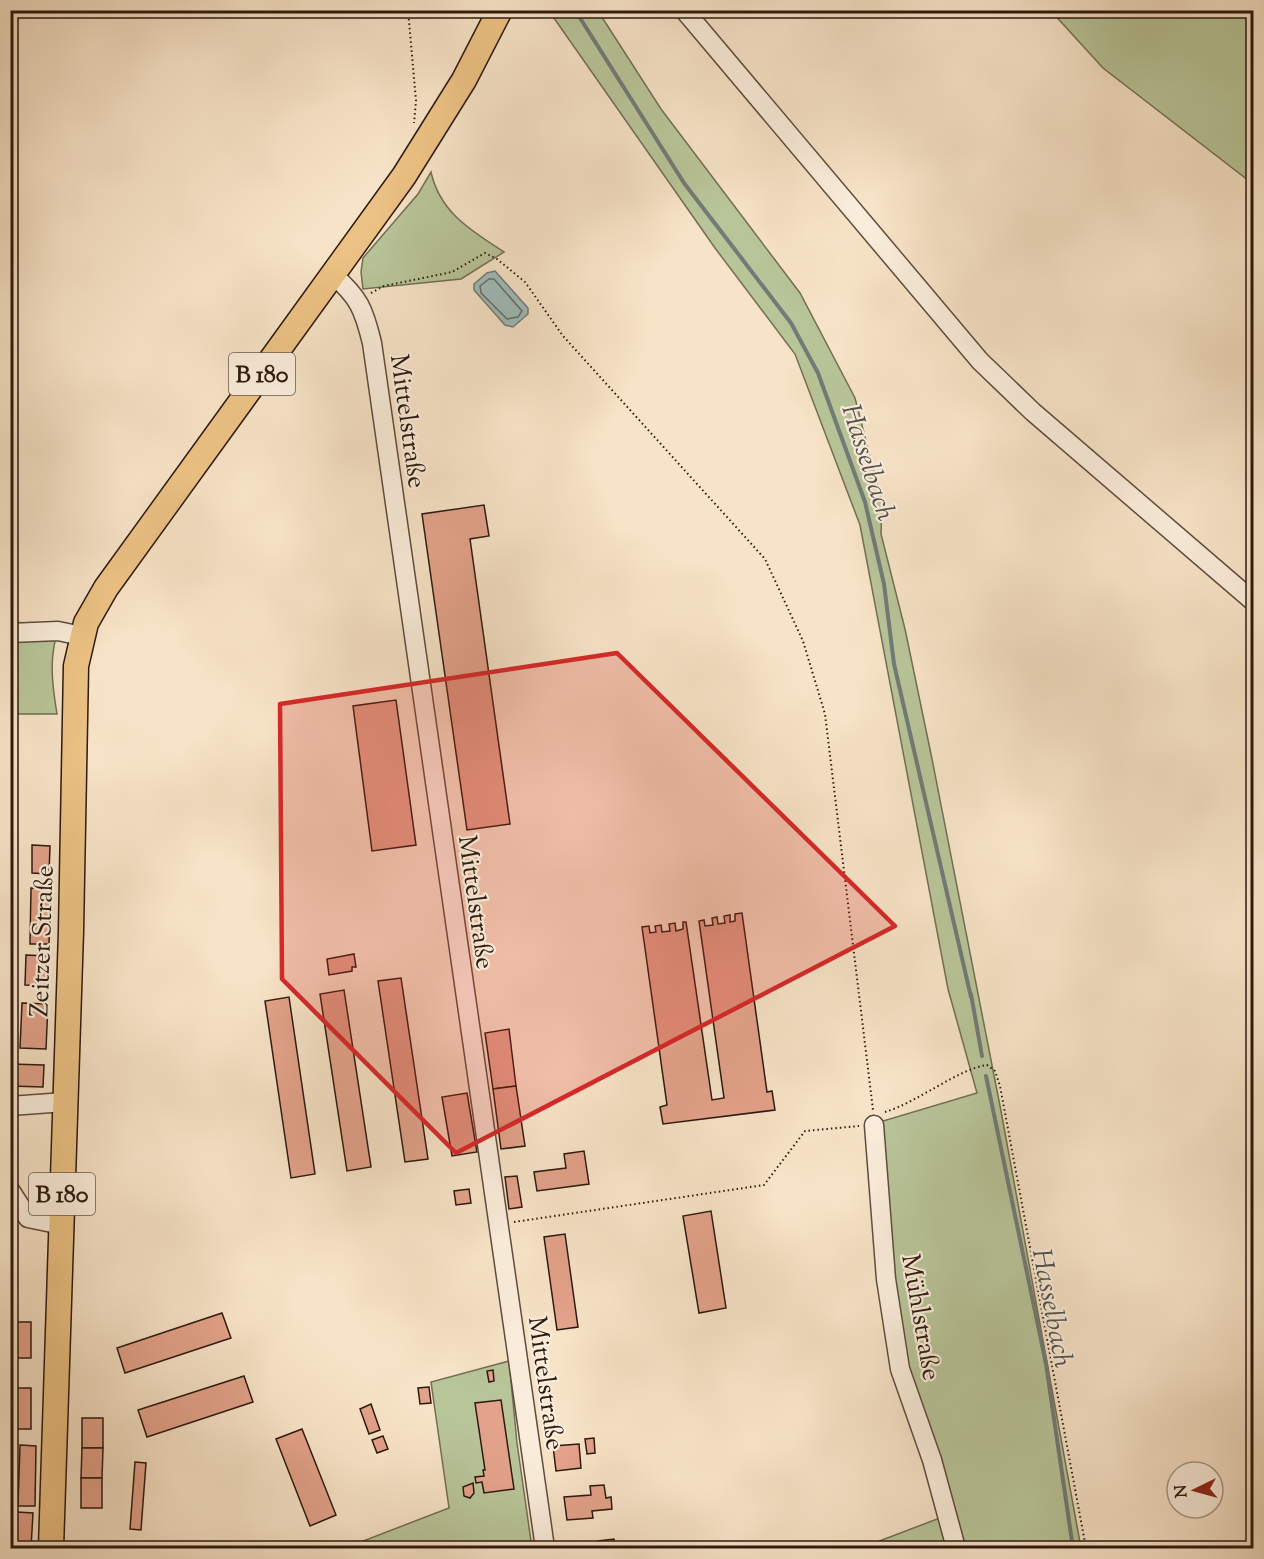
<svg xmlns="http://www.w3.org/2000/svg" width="1264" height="1559" font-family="'Sorts Mill Goudy',serif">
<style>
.green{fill:#b8c599;stroke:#726f54;stroke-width:1.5}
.water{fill:#9fbdbc;stroke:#717b77;stroke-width:1.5}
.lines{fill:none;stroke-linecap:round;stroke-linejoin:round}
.shore{stroke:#666b66;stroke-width:1.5}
.stream{stroke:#717b77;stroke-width:4}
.building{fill:#e3a28a;stroke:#2c190f;stroke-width:1.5}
.minor-casing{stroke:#5f4c3d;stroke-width:21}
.major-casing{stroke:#2c190f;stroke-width:27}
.path{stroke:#2c190f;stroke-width:2;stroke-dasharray:1.5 3;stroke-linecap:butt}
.minor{stroke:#faeddb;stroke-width:18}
.major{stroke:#ecc284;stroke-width:24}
.marked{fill:#d62828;fill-opacity:0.2;stroke:#d62828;stroke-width:4.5;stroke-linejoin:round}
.labels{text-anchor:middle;stroke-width:4.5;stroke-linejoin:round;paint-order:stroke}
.shield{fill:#faeddb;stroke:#6a594c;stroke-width:1.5}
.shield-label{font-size:24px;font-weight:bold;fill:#2c190f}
.street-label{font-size:26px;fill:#2c190f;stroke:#faeddb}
.water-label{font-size:27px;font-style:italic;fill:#54524c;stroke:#faeddb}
</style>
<rect width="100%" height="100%" fill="#f7e3c7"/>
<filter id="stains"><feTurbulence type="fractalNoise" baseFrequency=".00333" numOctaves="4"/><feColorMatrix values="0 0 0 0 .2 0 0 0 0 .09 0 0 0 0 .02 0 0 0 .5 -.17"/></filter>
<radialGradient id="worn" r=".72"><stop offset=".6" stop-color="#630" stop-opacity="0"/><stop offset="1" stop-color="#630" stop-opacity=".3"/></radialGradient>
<g class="green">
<path d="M549,11H598L661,109L800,293L855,398L882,503L881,534L905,629L932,759L1001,1111L1081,1548H861L953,1513L909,1367L895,1283L883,1121L977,1093L948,989L860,525L795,354L715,248Z"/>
<path d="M1051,11H1253V184L1103,68Z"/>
<path d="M431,172C440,213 472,231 504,252L461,279L363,289L361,272L363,258L418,194Z"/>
<path d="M10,622L60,625C48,655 52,684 57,714H11Z"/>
<path d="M509,1361L517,1443L532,1548H345L449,1508L431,1382Z"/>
</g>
<path class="water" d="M495,271L528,308V314L513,327L505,325L474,290V284L487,273Z"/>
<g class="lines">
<path class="shore" d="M489,279H494L522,311L518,317L507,319L481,293L480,286Z"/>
<g class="stream">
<path d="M575,10L684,183L791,323L818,373L865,502L884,584L894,664L971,997"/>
<path d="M971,994L982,1056"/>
<path d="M986,1076L1046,1364L1073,1548"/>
</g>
</g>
<g class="building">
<path d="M484,505L489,536L470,539L510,824L467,830L422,514Z"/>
<path d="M396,700L416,845L372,851L353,706Z"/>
<path d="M32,845L50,846L49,874L32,873Z"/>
<path d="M31,888L51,889L49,944H30Z"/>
<path d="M742,913L767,1092L772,1091L775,1110L663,1124L660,1107L667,1105L642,927L649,926L650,933L656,932L655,926L661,925L662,932L670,931L669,924L675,923L676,931L683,929V922H686L712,1100L724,1098L699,921L704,920L705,926L713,925L712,918L717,917L718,924L725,923L724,916L730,915V922L735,921V914Z"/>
<path d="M354,954L356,967H352V971L329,975L327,959Z"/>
<path d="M26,955L47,956V986L25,985Z"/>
<path d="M401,978L428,1159L405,1162L378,981Z"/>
<path d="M344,990L371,1167L347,1171L320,994Z"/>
<path d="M289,997L315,1174L291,1178L265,1001Z"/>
<path d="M22,1003L48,1004L46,1049L20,1048Z"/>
<path d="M509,1029L516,1086L493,1089L485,1033Z"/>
<path d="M10,1064L44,1065L43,1087L10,1086Z"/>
<path d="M516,1086L525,1146L501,1149L493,1089Z"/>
<path d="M467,1093L477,1152L452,1156L442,1097Z"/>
<path d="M584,1151L589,1184L537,1191L534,1172L566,1168L564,1154Z"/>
<path d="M517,1176L522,1207L509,1209L505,1177Z"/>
<path d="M469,1189L471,1203L456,1205L454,1191Z"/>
<path d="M711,1211L726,1308L699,1313L683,1216Z"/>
<path d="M565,1234L578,1327L557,1330L544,1237Z"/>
<path d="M222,1313L231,1338L125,1373L117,1348Z"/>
<rect x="10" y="1322" width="21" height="36"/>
<path d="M493,1370L494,1381L489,1382L487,1371Z"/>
<path d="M244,1376L253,1402L147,1437L138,1410Z"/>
<path d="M429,1387L431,1403L420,1404L418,1388Z"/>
<path d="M14,1388H31V1429H13Z"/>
<path d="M501,1400L514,1489L484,1493L482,1482L476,1483L475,1477L484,1476L483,1470H485L475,1403Z"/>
<path d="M371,1404L380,1430L369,1434L360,1409Z"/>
<rect x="82" y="1418" width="21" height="30"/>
<path d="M302,1429L336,1515L310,1526L276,1439Z"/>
<path d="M383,1436L388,1449L377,1453L372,1440Z"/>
<path d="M594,1438L595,1453L587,1454L585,1439Z"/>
<path d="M579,1444L581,1468L556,1471L553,1446Z"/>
<path d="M20,1445L36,1446L35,1506H18Z"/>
<path d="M82,1448H103L102,1478H81Z"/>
<path d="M135,1462L146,1463L141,1530L130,1529Z"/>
<rect x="81" y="1478" width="21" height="30"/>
<path d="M473,1483L474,1493L470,1498L464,1496L463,1487Z"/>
<path d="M604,1485L606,1498L611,1497L612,1509L592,1511L593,1518L567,1520L564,1497L591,1495L590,1486Z"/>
<path d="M17,1512L33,1513L31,1548H15Z"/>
<path d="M614,1539L615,1548H574L599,1546L598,1541Z"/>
<path d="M79,1543L101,1545V1548H79Z"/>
<path d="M125,1544L137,1545V1548H125Z"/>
</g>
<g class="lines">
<g class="minor-casing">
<g id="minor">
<path d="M684,10L980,361L1033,412L1254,602"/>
<path d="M333,275C359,297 364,310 372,343L545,1548"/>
<path d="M10,633L58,631L82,636"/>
<path d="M10,1106L65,1102"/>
<path d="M874,1125L886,1279L900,1369L932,1460L956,1548"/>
<path d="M10,1190L28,1218L62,1225"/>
</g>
</g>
<g class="major-casing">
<path id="major" d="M51,1548L71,931L76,666L86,623L106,588L404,176L464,80L500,10"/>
</g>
<g class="path">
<path d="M408,10L416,101L414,123"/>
<path d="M371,293L384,286L452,272L485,253L497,259L525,282L563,336L765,559L803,641L825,714L873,1110"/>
<path d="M885,1112C918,1102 958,1069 987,1065L995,1071L1000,1086L1086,1548"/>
<path d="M514,1222L764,1185L805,1131L859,1126"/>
</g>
<use href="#minor" class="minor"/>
<use href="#major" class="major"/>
</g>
<path class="marked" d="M617,653L895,926L456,1153L282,979L280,704Z"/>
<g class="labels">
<g class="shield">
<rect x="229" y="353" width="66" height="42" rx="4.5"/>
<rect x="29" y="1173" width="66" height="42" rx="4.5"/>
</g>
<g class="shield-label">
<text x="262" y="382">B 180</text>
<text x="62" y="1202">B 180</text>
</g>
<g class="street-label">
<text transform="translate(409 421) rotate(82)" y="9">Mittelstraße</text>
<text transform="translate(477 902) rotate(82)" y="9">Mittelstraße</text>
<text transform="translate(41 941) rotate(-88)" y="9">Zeitzer Straße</text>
<text transform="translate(922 1317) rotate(80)" y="9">Mühlstraße</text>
<text transform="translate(547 1383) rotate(82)" y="9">Mittelstraße</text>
</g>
<g class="water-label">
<text transform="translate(869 462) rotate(72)" y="9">Hasselbach</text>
<text transform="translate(1053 1308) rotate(79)" y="9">Hasselbach</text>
</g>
</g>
<rect width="1264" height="1559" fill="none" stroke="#f7e3c7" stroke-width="36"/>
<rect x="12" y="12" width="1240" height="1535" fill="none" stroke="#2c190f" stroke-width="3"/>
<rect x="18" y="18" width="1228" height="1523" fill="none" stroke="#2c190f" stroke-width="1.5"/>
<g transform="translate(1195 1490) rotate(265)"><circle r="28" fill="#faeddb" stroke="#a89889" stroke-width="1.5"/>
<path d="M0-4.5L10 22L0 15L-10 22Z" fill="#8f2418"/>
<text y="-9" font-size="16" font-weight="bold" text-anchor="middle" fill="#2c190f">N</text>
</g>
<rect width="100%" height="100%" filter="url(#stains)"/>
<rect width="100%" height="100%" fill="url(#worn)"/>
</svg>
